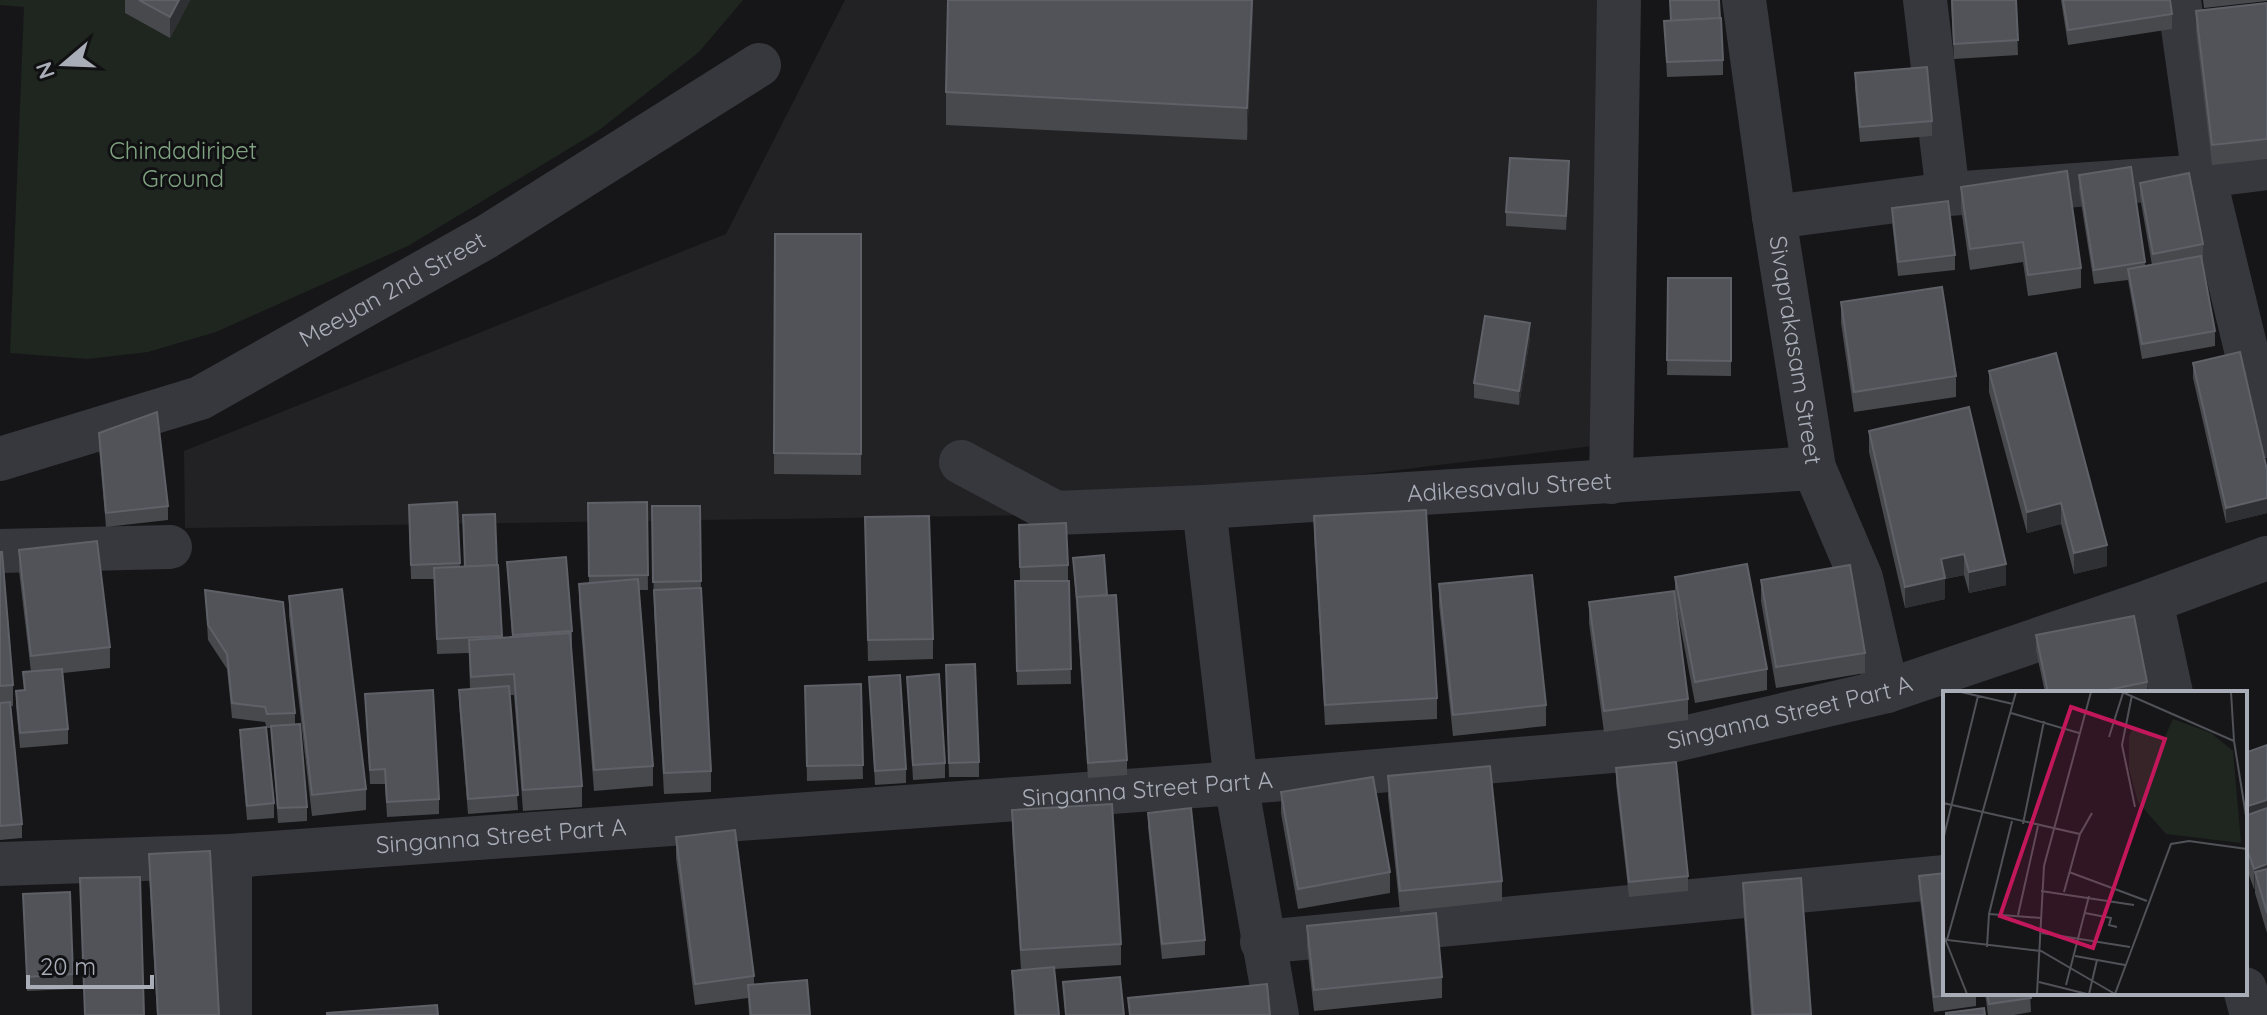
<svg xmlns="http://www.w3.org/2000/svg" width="2267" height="1015" font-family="Quicksand,sans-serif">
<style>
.built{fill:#222225}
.green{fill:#1e261f}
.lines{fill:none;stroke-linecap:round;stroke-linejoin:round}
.minor{stroke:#37383d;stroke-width:44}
.wall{fill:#47494d}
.shaded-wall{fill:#2f3033}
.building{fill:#525359;stroke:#5f6168;stroke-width:2}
.labels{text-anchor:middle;stroke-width:6;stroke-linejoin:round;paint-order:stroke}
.park-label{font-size:24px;fill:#7fa381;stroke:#111113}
.street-label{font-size:24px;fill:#a8adb8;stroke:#111113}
.inset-road{fill:none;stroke:#505258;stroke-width:2}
.view{fill:#c2185b;fill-opacity:0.15;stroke:#c2185b;stroke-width:4}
.inset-edge{fill:none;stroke:#a8adb8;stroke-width:4}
</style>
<rect width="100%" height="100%" fill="#161618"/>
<path class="built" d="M845,0H1601L1592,446L1033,515L185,528L184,451L726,234Z"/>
<path class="green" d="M0,0H743L699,52L598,131L408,246L216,332L148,352L88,359L10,353L24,7L0,5Z"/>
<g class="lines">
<g class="minor">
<path id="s1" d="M1744,0L1774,217L1814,468L1861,578L1887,691"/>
<path d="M1925,0L1948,194"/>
<path d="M2179,0L2204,176L2267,436"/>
<path d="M1774,217L1948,194L2204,176L2267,168"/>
<path id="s2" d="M0,459L200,398L486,237L759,65"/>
<path d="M961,462L1056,513L1204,507L1236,783L1277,1015"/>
<path d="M1611,482L1619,0"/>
<path id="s3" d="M1204,507L1814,468"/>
<path d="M0,551L170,547"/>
<path d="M2151,601L2171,693"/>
<path d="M230,856V1015"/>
<path id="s4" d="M0,864L230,856L1236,783L1636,749L1887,691L2151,601L2267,558"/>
<path d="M1262,942L1945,877"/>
<path d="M2245,989L2252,1015"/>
</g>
</g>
<g class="wall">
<path d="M125,0H190L170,38L125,13Z"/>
<path d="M1253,0L1247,140L946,125V92Z"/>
<path d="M1951,0H2016L2018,55L1954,59Z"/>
<path d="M2061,0H2170L2172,14V29L2068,45Z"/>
<path d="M2203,0H2267V1L2204,8Z"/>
<path d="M2267,3V159L2212,165L2196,32V11Z"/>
<path d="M1664,21L1723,60V75L1667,77Z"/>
<path d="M1855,73L1932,121V136L1860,142L1855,88Z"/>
<path d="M2079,175L2145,262V266L2152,265L2140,197V183L2203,244V259H2202L2215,331V346L2142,359L2128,280L2094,284L2079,190Z"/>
<path d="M1569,176L1566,230L1506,226V212Z"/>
<path d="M1961,187L2081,268V288L2028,296L2023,262L1970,270L1961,208Z"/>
<path d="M1892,208L1955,255V270L1898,276L1892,222Z"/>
<path d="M775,234H861V475L774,474Z"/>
<path d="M1668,278H1731V376L1667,375Z"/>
<path d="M1841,302L1956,376V397L1854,412L1841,323Z"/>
<path d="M1530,338L1519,405L1474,398V383Z"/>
<path d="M2193,363L2267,470V513L2226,523L2193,378Z"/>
<path d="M1989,371L2107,566L2074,574L2061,524L2027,533L1989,392Z"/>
<path d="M1869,431L2006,585L1969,593L1964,575L1945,579V599L1905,608L1869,452Z"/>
<path d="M99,433L168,506V520L106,527L99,448Z"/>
<path d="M457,502L460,567L498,565L502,638L512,637L507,562L572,631V646H571L582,786V807L523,811L514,695H510L518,810L468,814L459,704V690L470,689L469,653L437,654L434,579H411L409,519Z"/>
<path d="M647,502L648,590H639L653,766V786L594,791L579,604V584L589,583L588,503Z"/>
<path d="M652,506H700L701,588L711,771V792L664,794L654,611Z"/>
<path d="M1314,516L1437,698V719L1325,725L1314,537Z"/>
<path d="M1019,525L1068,565V580L1035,581H1069L1071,684L1017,685L1015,581H1020Z"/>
<path d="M865,538L933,639V659L868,661Z"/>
<path d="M19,550L110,647V668L63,673L68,729V744L20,748L16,706V691L24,690L23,672H31L19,571Z"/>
<path d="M0,552L13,685V706H10L22,824V838L0,840Z"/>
<path d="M1073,558L1107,595L1127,760V775L1088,778Z"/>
<path d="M1675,577L1767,669V690L1695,703L1675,598Z"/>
<path d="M1761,580L1865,653V673L1776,688L1761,601Z"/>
<path d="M1439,584L1546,705V726L1453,736L1439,605Z"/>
<path d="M205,590L295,713V724L307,807V821L278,823L271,728H267L265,722L232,718L227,669L208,640Z"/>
<path d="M289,596L366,789V810L312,816L289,616Z"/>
<path d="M1589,602L1688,699V720L1604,732L1589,623Z"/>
<path d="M2036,635L2147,682V693H2045L2036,650Z"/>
<path d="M869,677L906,769V783L875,785Z"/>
<path d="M907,677L945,763V778L913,780Z"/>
<path d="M946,680L979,762V777H949Z"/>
<path d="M861,684L863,779L807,781L805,686Z"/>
<path d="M365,694L439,799V814L387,817L385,784H370Z"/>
<path d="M240,730L274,803V818L247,820L240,744Z"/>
<path d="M2267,745V933L2255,893V889H2254L2245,864V753Z"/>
<path d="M1616,768L1688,876V891L1629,897L1616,783Z"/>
<path d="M1388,776L1502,881V901L1400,912L1388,797Z"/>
<path d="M1281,792L1390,872V893L1298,909L1281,813Z"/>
<path d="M1012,810L1121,944V965L1054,969L1059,1015H1014L1012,971L1021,970L1012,831Z"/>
<path d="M1148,813L1205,940V955L1162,959L1148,827Z"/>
<path d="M676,837L754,976V984L810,1015H749L748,998L695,1005L676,858Z"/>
<path d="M149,854L219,1015H157L149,875Z"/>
<path d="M1919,876L1945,993H1976V1006L1934,1012L1919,891Z"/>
<path d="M1743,883L1811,1015H1751L1743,904Z"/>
<path d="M23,894L73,974V989L27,991Z"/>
<path d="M1307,926L1442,977V998L1314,1011L1307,947Z"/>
<path d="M1985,993H2030L2031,1012L2014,1015H1988Z"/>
</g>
<g class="shaded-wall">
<path d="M179,0H190L170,38V17Z"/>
<path d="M1252,0L1253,18L1247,140V108Z"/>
<path d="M1530,323V338L1519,405V391Z"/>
<path d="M2267,498V513L2226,523V508Z"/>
<path d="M2061,503V524L2027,533V512Z"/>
<path d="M2107,545V566L2074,574V553Z"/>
<path d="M1964,554V575L1945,579V599L1905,608V587L1941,559Z"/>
<path d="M2006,564V585L1969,593V572Z"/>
<path d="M2267,800V821L2245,828V807Z"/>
<path d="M2267,864V885L2255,872V889H2254V869Z"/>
</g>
<g class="building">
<path d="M139,0H179L170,17Z"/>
<path d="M948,0H1252L1247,108L946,92Z"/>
<path d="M1670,0H1719L1720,18L1671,21Z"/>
<path d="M1952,0H2016L2018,40L1954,44Z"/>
<path d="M2063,0H2170L2172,14L2068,30Z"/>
<path d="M2267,3V139L2212,145L2196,11Z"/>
<path d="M1721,18L1723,60L1667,62L1664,21Z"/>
<path d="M1927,67L1932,121L1860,127L1855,73Z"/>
<path d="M1510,158L1569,161L1566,216L1506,212Z"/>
<path d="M2131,167L2145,262L2094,270L2079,175Z"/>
<path d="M2067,171L2081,268L2028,275L2023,242L1970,249L1961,187Z"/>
<path d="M2189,173L2203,244L2153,254L2140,183Z"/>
<path d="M1948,201L1955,255L1898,262L1892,208Z"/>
<path d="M775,234H861V454L774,453Z"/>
<path d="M2201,256L2215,331L2142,344L2128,269Z"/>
<path d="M1668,278H1731V361L1667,360Z"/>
<path d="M1942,287L1956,376L1854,392L1841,302Z"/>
<path d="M1485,316L1530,323L1519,391L1474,383Z"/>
<path d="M2240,352L2267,470V498L2226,508L2193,363Z"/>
<path d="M2056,353L2107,545L2074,553L2061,503L2027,512L1989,371Z"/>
<path d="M1969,407L2006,564L1969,572L1964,554L1941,559L1945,578L1905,587L1869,431Z"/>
<path d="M157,412L168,506L106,513L99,433Z"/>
<path d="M457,502L460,563L411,565L409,505Z"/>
<path d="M647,502L648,575L589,576L588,503Z"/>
<path d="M652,506H700L701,581L653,582Z"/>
<path d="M1426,510L1437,698L1325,705L1314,516Z"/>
<path d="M495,514L497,565L465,567L463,515Z"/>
<path d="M929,516L933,639L868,640L865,517Z"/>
<path d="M1066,523L1068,565L1020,567L1019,525Z"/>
<path d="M97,541L110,647L31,656L19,550Z"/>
<path d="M0,552H2L13,685L0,686Z"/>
<path d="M1104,555L1107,595L1077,597V600L1073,558Z"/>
<path d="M566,557L572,631L513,635L507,562Z"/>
<path d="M1747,564L1767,669L1695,682L1675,577Z"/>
<path d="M498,565L502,636L437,639L434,568Z"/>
<path d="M1850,565L1865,653L1776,667L1761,580Z"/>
<path d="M1532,575L1546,705L1453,715L1439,584Z"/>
<path d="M638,579L653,766L594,770L579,584Z"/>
<path d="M1015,581H1069L1071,669L1017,671Z"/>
<path d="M701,588L711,771L664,773L654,590Z"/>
<path d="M342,589L366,789L312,795L289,596Z"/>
<path d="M205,590L283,602L295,713L267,714L265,707L232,703L227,654L208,625Z"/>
<path d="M1674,591L1688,699L1604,711L1589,602Z"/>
<path d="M1116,595L1127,760L1088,763L1077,597Z"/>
<path d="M2134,616L2147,682L2093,693H2048L2036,635Z"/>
<path d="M570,633L582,786L523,790L514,674L471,677L469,640Z"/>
<path d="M975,664L979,762L949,763L946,665Z"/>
<path d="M62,669L68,729L20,733L16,691L25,690L23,672Z"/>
<path d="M939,674L945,763L913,765L907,677Z"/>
<path d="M900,675L906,769L875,771L869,677Z"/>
<path d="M861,684L863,765L807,766L805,686Z"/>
<path d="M509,686L518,795L468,799L459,690Z"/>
<path d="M433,690L439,799L387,802L385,769L370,770L365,694Z"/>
<path d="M10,702L22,824L0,826V703Z"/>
<path d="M300,724L307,807L278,808L271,726Z"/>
<path d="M266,727L274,803L247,806L240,730Z"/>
<path d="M2267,745V800L2245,807V753Z"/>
<path d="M1676,762L1688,876L1629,882L1616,768Z"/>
<path d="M1490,766L1502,881L1400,891L1388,776Z"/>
<path d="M1373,777L1390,872L1298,889L1281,792Z"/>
<path d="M1112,804L1121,944L1021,950L1012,810Z"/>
<path d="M1191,808L1205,940L1162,944L1148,813Z"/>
<path d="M2267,808V864L2254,869L2245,843V816Z"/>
<path d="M735,830L754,976L695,984L676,837Z"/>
<path d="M210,851L219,1015H158L149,854Z"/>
<path d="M2267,869V913L2255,872Z"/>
<path d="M1945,873V993H1965L1934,997L1919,876Z"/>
<path d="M140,877L144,1015H85L80,878Z"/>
<path d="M1801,878L1811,1014L1753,1015L1743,883Z"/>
<path d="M70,892L73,974L27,977L23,894Z"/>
<path d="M1436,913L1442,977L1314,990L1307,926Z"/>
<path d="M1054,967L1059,1015H1016L1012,971Z"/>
<path d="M1120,977L1124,1015H1066L1063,982Z"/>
<path d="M807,980L810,1015H751L748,985Z"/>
<path d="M1267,984L1270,1015H1130L1128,998Z"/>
<path d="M1987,993H2030L2031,998L1989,1004Z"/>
<path d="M437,1005L438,1015H327V1013Z"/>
<path d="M1984,1008L1985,1015H1946V1013Z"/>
</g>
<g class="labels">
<g class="park-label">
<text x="183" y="159">Chindadiripet<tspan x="183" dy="28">Ground</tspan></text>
</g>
<g class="street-label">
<text dy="8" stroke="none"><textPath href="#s2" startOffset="430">Meeyan 2nd Street</textPath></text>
<text dy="8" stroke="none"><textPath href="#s1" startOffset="354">Sivaprakasam Street</textPath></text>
<text dy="8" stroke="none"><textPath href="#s3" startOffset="306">Adikesavalu Street</textPath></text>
<text dy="8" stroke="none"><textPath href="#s4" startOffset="1798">Singanna Street Part A</textPath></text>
<text dy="8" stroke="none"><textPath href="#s4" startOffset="1150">Singanna Street Part A</textPath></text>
<text dy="8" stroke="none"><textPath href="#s4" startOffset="502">Singanna Street Part A</textPath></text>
</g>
</g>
<g transform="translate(1943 691)">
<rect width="304" height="304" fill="#161618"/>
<path d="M230,28L268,42L290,60L298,152L223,143L195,111L186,78V45L189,38L220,50Z" fill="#1e261f"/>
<path class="inset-road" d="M18,1L70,13M73,1L4,249L98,260L172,303M179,1L291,50L304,131M288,1L291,50M189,4L179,54L192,116M68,22L136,42M166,46L180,2M0,112L137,143L149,122M80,133L101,30M0,149L35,5M126,181L204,210M98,200L191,214M121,201L137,143M142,222L168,227L166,234L174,236M46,223L98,227M75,224L95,135M99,242L187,256M0,243L24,303M44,256L46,223L69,130M132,265L182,274M96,291L144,303M123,294L146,205M94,303L101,175L148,1M146,303L154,269M172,303L228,153L246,150L304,158"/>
<path class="view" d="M128,16L222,48L150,257L57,225Z"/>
<rect width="304" height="304" class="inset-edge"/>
</g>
<g transform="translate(64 64) rotate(251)" stroke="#111113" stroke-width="6" paint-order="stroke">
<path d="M0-6L14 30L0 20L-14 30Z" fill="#a8adb8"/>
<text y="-12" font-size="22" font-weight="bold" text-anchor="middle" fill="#a8adb8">N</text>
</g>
<path d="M28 975v12h124v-12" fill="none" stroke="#a8adb8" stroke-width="4"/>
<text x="40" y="975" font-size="24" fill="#a8adb8" stroke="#111113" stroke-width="6" paint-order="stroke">20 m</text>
</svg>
